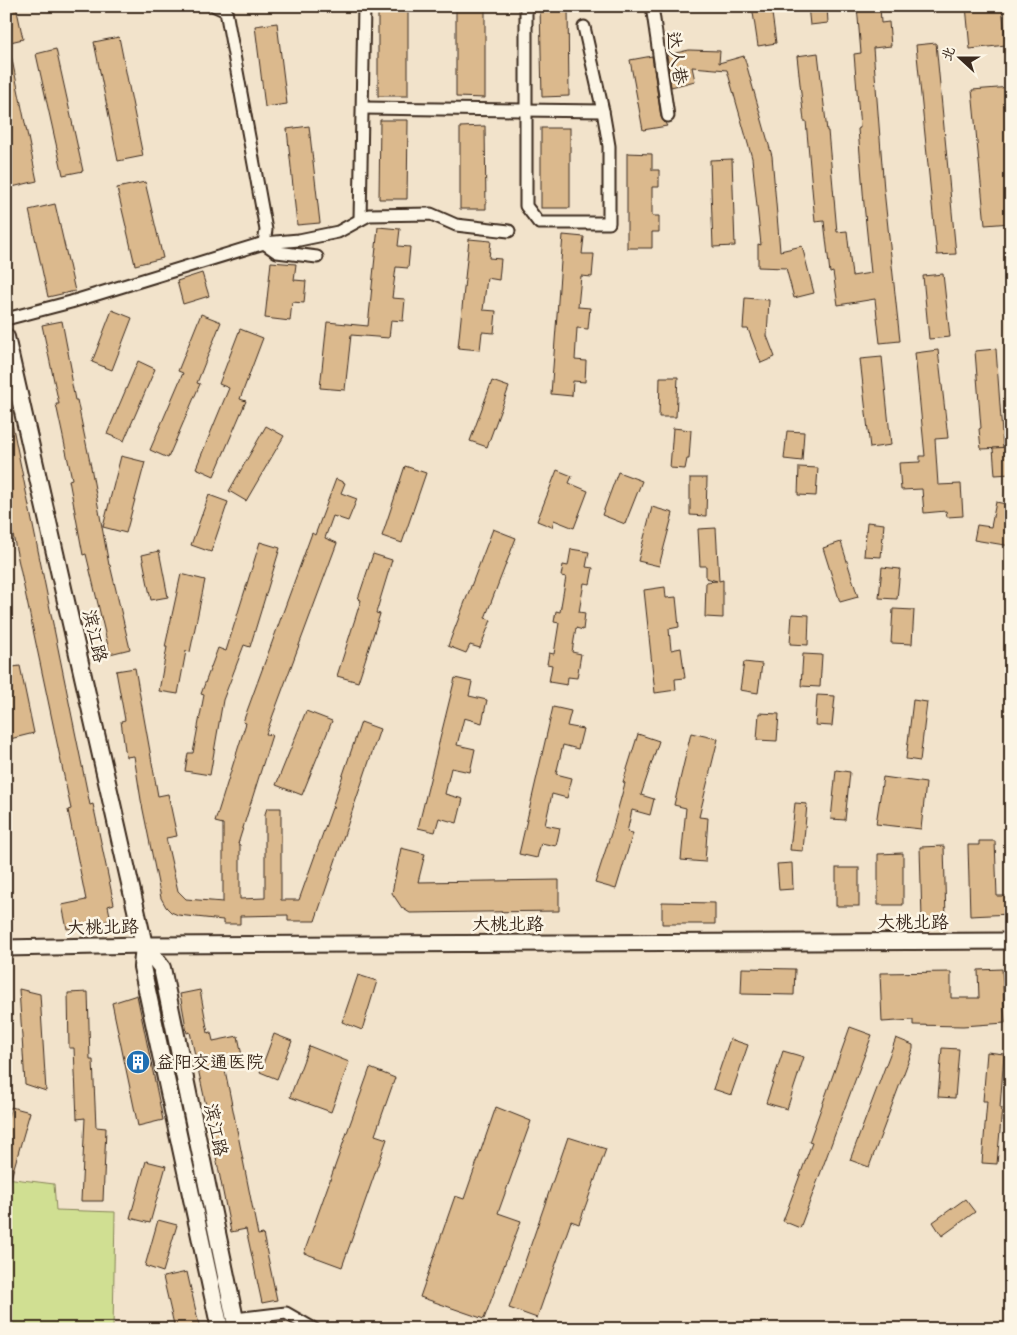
<svg xmlns="http://www.w3.org/2000/svg" width="1017" height="1335" font-family="Itim,'LXGW WenKai TC',sans-serif">
<style>
.green{fill:#d0df92;stroke:#868458}
.building{fill:#dbb98d;stroke:#3b2a1e}
.lines{fill:none;stroke-linecap:round;stroke-linejoin:round}
.minor-casing{stroke:#3b2a1e;stroke-width:15}
.tertiary-casing{stroke:#3b2a1e;stroke-width:19}
.secondary-casing{stroke:#3b2a1e;stroke-width:20}
.minor{stroke:#fcf5e5;stroke-width:11}
.tertiary{stroke:#fcf5e5;stroke-width:15}
.secondary{stroke:#fcf5e5;stroke-width:16}
.labels{text-anchor:middle;stroke-width:5;stroke-linejoin:round;paint-order:stroke}
.street-label{font-size:18px;fill:#3b2a1e;stroke:#fcf5e5}
.poi-label{font-size:18px;fill:#3b2a1e;stroke:#fcf5e5;text-anchor:start}
</style>
<rect width="100%" height="100%" fill="#f2e3cb"/>
<filter id="ink" filterUnits="userSpaceOnUse"><feTurbulence type="fractalNoise" baseFrequency=".02" numOctaves="2"/><feDisplacementMap in="SourceGraphic" scale="10" xChannelSelector="R" yChannelSelector="G"/><feConvolveMatrix kernelMatrix="1 2 1 2 8 2 1 2 1" color-interpolation-filters="sRGB"/></filter>
<g filter="url(#ink)">
<path class="green" d="M6,1178L54,1184L56,1210L115,1212L113,1329H6Z"/>
<g class="building">
<path d="M6,6H16L23,39L6,43Z"/>
<rect x="378" y="6" width="30" height="90"/>
<path d="M456,6H485V98L456,97Z"/>
<path d="M540,6H568L569,96L542,97Z"/>
<path d="M752,6H771L776,43L758,46Z"/>
<path d="M808,6H827L828,23L810,25Z"/>
<path d="M857,6H880L881,23L889,22L891,46L873,48L884,190L900,341L880,343L875,299L838,305L833,272L830,273L824,221L815,222L806,121H804L797,56L818,53L827,131H828L837,232L847,231L852,276L871,273L864,204L858,129L860,128L854,54L861,53Z"/>
<path d="M966,6H1002L1006,45L970,49Z"/>
<path d="M277,23L287,104L265,107L255,26Z"/>
<path d="M119,37L143,156L118,161L94,42Z"/>
<path d="M936,43L956,254L937,255L916,45Z"/>
<path d="M56,49L83,171L63,175L36,54Z"/>
<path d="M689,50L720,51L719,63L744,56L772,156L780,251L802,246L814,293L794,298L786,268L758,267V244L761,245L752,158L727,70L692,67L695,81L671,87L667,55Z"/>
<path d="M6,55H11L37,181L12,187L6,162Z"/>
<path d="M652,56L661,117L667,126L643,130L630,60Z"/>
<path d="M1011,87V223L985,225L972,90Z"/>
<path d="M380,120H408L407,199H379Z"/>
<path d="M309,126L320,223L297,225L287,129Z"/>
<path d="M485,126L486,209H460V127Z"/>
<rect x="541" y="128" width="29" height="80"/>
<path d="M627,153L652,154V170H659V187H652V216H659V232H652V248H627Z"/>
<path d="M732,159L735,246L713,247L710,160Z"/>
<path d="M145,182L163,258L135,265L117,188Z"/>
<path d="M55,204L75,291L48,297L29,210Z"/>
<path d="M378,227L400,229L398,246L410,247L408,268L396,267L392,298L405,299L403,321L391,320L389,338L351,335L345,390L320,388L327,322L368,326Z"/>
<path d="M563,235L584,237L582,254H594L592,277L581,276L578,307L590,308L588,329L577,328L575,360L586,361L585,382L573,381L572,396L551,394Z"/>
<path d="M469,239L491,241L489,258L501,259L499,280L487,278L483,310L496,311L494,333L482,332L480,350L458,348Z"/>
<path d="M271,262L296,264L294,280L306,281L304,303L292,302L290,321L265,318Z"/>
<path d="M202,273L209,296L183,304L177,281Z"/>
<path d="M943,274L950,337L929,339L923,276Z"/>
<path d="M745,298L769,300L767,336L775,357L761,363L748,329H743Z"/>
<path d="M112,310L132,318L112,370L92,362Z"/>
<path d="M201,314L221,322L197,383L200,384L168,458L150,450L183,373L178,371Z"/>
<path d="M62,321L72,373L70,374L75,400H77L91,467L109,565H110L130,649L110,654L86,554L83,555L69,480L72,479L56,404H59L42,325Z"/>
<path d="M240,329L263,338L240,399L246,401L214,476L196,468L229,388L219,384Z"/>
<path d="M996,349L1003,448L981,449L979,429L981,428L975,351Z"/>
<path d="M938,350L948,438L935,439L938,485L961,484L963,516L947,517L946,511L924,513L922,489L901,490L899,463L920,462V456H925L915,353Z"/>
<path d="M882,357L891,445L870,448L860,359Z"/>
<path d="M138,361L155,369L124,441L107,434Z"/>
<path d="M660,377H678L676,417H659Z"/>
<path d="M492,381L509,387L487,447L470,441Z"/>
<path d="M11,418L90,805L93,804L114,904L108,906L111,920L67,929L62,905L86,900L68,810L71,809L6,502V419Z"/>
<path d="M266,426L284,436L246,501L229,491Z"/>
<path d="M673,428L691,430L689,459H687L685,469L670,468Z"/>
<path d="M787,431L804,432L802,461L784,459Z"/>
<path d="M1011,447V474L995,475L993,448Z"/>
<path d="M121,456L145,462L126,533L103,527Z"/>
<path d="M405,466L426,473L402,543L382,536Z"/>
<path d="M799,467L818,468L816,496L798,495Z"/>
<path d="M557,470L572,476L569,483L588,491L574,528L554,520L552,527L537,521Z"/>
<path d="M618,472L642,481L625,524L602,515Z"/>
<path d="M690,478H707L706,516L690,515Z"/>
<path d="M336,479L345,483L341,493L357,499L348,521L333,516L325,538L337,543L266,734L272,735L238,844L240,845V899L265,898V814L267,808H281V900H299L332,808H335L332,807L361,722L380,729L315,921H288V915L240,916V924H223V920L178,915L171,912L166,907L161,898L141,800L134,756L126,757L121,721L125,720L116,671L135,668L158,796L168,794L177,836L166,838L178,891L186,899L223,902V824L215,822L246,723L243,722L312,533L315,535Z"/>
<path d="M209,495L228,502L211,552L191,545Z"/>
<path d="M996,502L1011,505V546L974,540L977,525L991,527Z"/>
<path d="M652,507L673,513L659,566L638,561Z"/>
<path d="M867,522L884,524L881,557L864,556Z"/>
<path d="M716,528L719,581L723,580V618L705,617L706,582L717,581L706,578V566H700L698,529Z"/>
<path d="M493,529L516,538L485,618L491,620L480,648L470,645L466,653L448,646Z"/>
<path d="M260,542L280,548L250,647L244,645L223,700L210,775L185,771L188,753H193L204,695L201,694L218,648L226,651Z"/>
<path d="M841,542L858,597L840,602L823,548Z"/>
<path d="M571,549L589,552L586,567L593,568L590,584L584,583L579,612L585,613L583,630L576,628L572,652L581,654L577,678L568,677L567,685L549,682L552,665L547,664L549,653L554,654L559,623L554,622L556,611L560,612L566,577L561,576L563,565L568,566Z"/>
<path d="M159,551L168,597L151,600L142,555Z"/>
<path d="M373,554L392,560L376,613L380,614L358,682L337,676L361,600L358,599Z"/>
<path d="M882,567L900,569L897,599L879,598Z"/>
<path d="M181,574L205,580L190,652L186,651L178,694L159,691L167,647H165Z"/>
<path d="M665,587L666,598L676,597L679,627L669,629L671,650L681,648L685,678L675,679L676,690L655,693L644,590Z"/>
<path d="M893,609L914,610L912,644L891,643Z"/>
<path d="M792,614L809,615L808,645L790,644Z"/>
<path d="M803,654L822,655L820,687L801,686Z"/>
<path d="M744,662L762,664L758,693L740,690Z"/>
<path d="M20,666L34,733L6,740V668Z"/>
<path d="M455,678L472,682L469,696L487,700L482,723L464,718L457,745L475,749L470,772L451,768L445,794L463,799L457,823L439,818L435,832L418,828Z"/>
<path d="M817,695L835,696L832,726L815,725Z"/>
<path d="M913,700L927,702L920,761L906,759Z"/>
<path d="M553,707L571,711L567,726L583,729L578,749L563,745L556,774L572,778L567,798L552,794L545,825L560,828L556,846L541,843L537,858L519,854Z"/>
<path d="M306,711L332,721L302,795L276,785Z"/>
<path d="M759,713L779,714L777,741L757,740Z"/>
<path d="M691,733L718,739L699,817L708,818L705,862L681,860L686,808L674,805Z"/>
<path d="M638,734L659,741L641,795L654,799L650,815L632,810L627,832L633,833L616,889L595,883L613,827L625,783L623,782Z"/>
<path d="M836,770L850,772L845,820L831,819Z"/>
<path d="M883,777L926,783L921,829L876,824Z"/>
<path d="M795,803L807,804L803,851L790,850Z"/>
<path d="M979,841H995L997,896H1011V914L970,916L968,845H979Z"/>
<path d="M944,846L946,919L922,920L920,847Z"/>
<path d="M401,848L425,854L418,882L559,880V911L410,913L402,908L392,893Z"/>
<path d="M903,853V905H878V854Z"/>
<path d="M792,863L793,889L779,890L777,864Z"/>
<rect x="836" y="868" width="23" height="38"/>
<path d="M662,902L715,903V924H662Z"/>
<path d="M742,968L795,969L794,995L741,994Z"/>
<path d="M1002,969L1005,1023L963,1026L913,1025V1020L882,1022L880,973L951,972V998H979L978,970Z"/>
<path d="M358,975L377,981L362,1030L342,1022Z"/>
<path d="M19,989L40,994L46,1091L25,1084Z"/>
<path d="M200,990L208,1033L211,1032L213,1041L238,1036L243,1061L224,1065L258,1235L263,1234L277,1300L262,1303L246,1229L231,1232L214,1147H215L190,1032L187,1033L180,994Z"/>
<path d="M88,992L90,1060H93L96,1127L106,1128L103,1201H81L85,1118L77,1119L74,1048H69L68,993Z"/>
<path d="M137,995L163,1120L138,1126L112,1003Z"/>
<path d="M850,1027L872,1035L800,1228L783,1221L812,1143L809,1142Z"/>
<path d="M274,1034L292,1041L277,1079L260,1072Z"/>
<path d="M896,1038L913,1045V1049L869,1167L850,1160Z"/>
<path d="M730,1039L748,1045L731,1095L713,1089Z"/>
<path d="M309,1046L349,1062L331,1112L290,1097Z"/>
<path d="M942,1048L959,1049L955,1098L938,1097Z"/>
<path d="M783,1051L804,1057L787,1109L766,1103Z"/>
<path d="M987,1052L1004,1054L1000,1108H1002L997,1164L982,1163L987,1101H983Z"/>
<path d="M370,1068L395,1078L375,1135L387,1139L342,1267L304,1253Z"/>
<path d="M11,1107L30,1112L9,1185H6V1125Z"/>
<path d="M496,1107L531,1121L498,1213L521,1221L484,1319L420,1297L455,1196L464,1199Z"/>
<path d="M568,1137L606,1149L579,1224L571,1221L537,1318L509,1308Z"/>
<path d="M146,1161L166,1166L150,1223L130,1218Z"/>
<path d="M965,1199L975,1212L942,1236L933,1222Z"/>
<path d="M158,1220L177,1225L163,1272L145,1266Z"/>
<path d="M187,1272L200,1329H175L163,1277Z"/>
</g>
<g class="lines">
<g class="minor-casing">
<g id="minor">
<path d="M215,6L226,11L266,230L264,243L277,252L317,257"/>
<path d="M526,6V206L539,223H609V146L603,111"/>
<path d="M652,6L668,116"/>
<path d="M363,108L603,111L584,27"/>
<path d="M360,219L364,6"/>
<path d="M6,319L71,302L264,243L299,240L338,232L369,215L431,214L456,225L509,231"/>
<path d="M235,1319L286,1313L314,1329"/>
</g>
</g>
<g class="tertiary-casing">
<path id="tertiary" d="M6,948L144,945L1011,941"/>
</g>
<g class="secondary-casing">
<g id="secondary">
<path d="M6,337L144,945"/>
<path d="M220,1329L142,967L144,945L162,968L237,1329"/>
</g>
</g>
<use href="#minor" class="minor"/>
<use href="#tertiary" class="tertiary"/>
<use href="#secondary" class="secondary"/>
</g>
</g>
<defs>
<g id="building-disc" transform="scale(1.25)"><circle r="9.5" fill="#1f6fb2" stroke="#fcf5e5"/><path d="M-4-6H4V6H1V3H-1V6H-4ZM-2.5-4.3h1.7v1.8h-1.7ZM.8-4.3h1.7v1.8H.8ZM-2.5-1h1.7V.8h-1.7ZM.8-1h1.7V.8H.8Z" fill="#fff"/></g>
</defs>
<g fill-rule="evenodd">
<use href="#building-disc" x="138" y="1062"/>
</g>
<g class="labels">
<g class="street-label">
<text transform="translate(677 58) rotate(81)" y="6">达人巷</text>
<text transform="translate(95 636) rotate(77)" y="6">滨江路</text>
<text x="913" y="928">大桃北路</text>
<text x="508" y="930">大桃北路</text>
<text transform="translate(103 927) rotate(-1)" y="6">大桃北路</text>
<text transform="translate(216 1130) rotate(78)" y="6">滨江路</text>
</g>
<g class="poi-label">
<text x="156" y="1068">益阳交通医院</text>
</g>
</g>
<rect width="1017" height="1335" fill="none" stroke="#fcf5e5" stroke-width="25"/>
<rect x="12" y="12" width="992" height="1310" fill="none" stroke="#3b2a1e" stroke-width="2" filter="url(#ink)"/>
<g transform="translate(960 58) rotate(291)" stroke="#fcf5e5" stroke-width="4" paint-order="stroke">
<path d="M0-4L9 19L0 12L-9 19Z" fill="#3b2a1e"/>
<text y="-8" font-size="14" font-weight="bold" text-anchor="middle" fill="#3b2a1e">北</text>
</g>
</svg>
